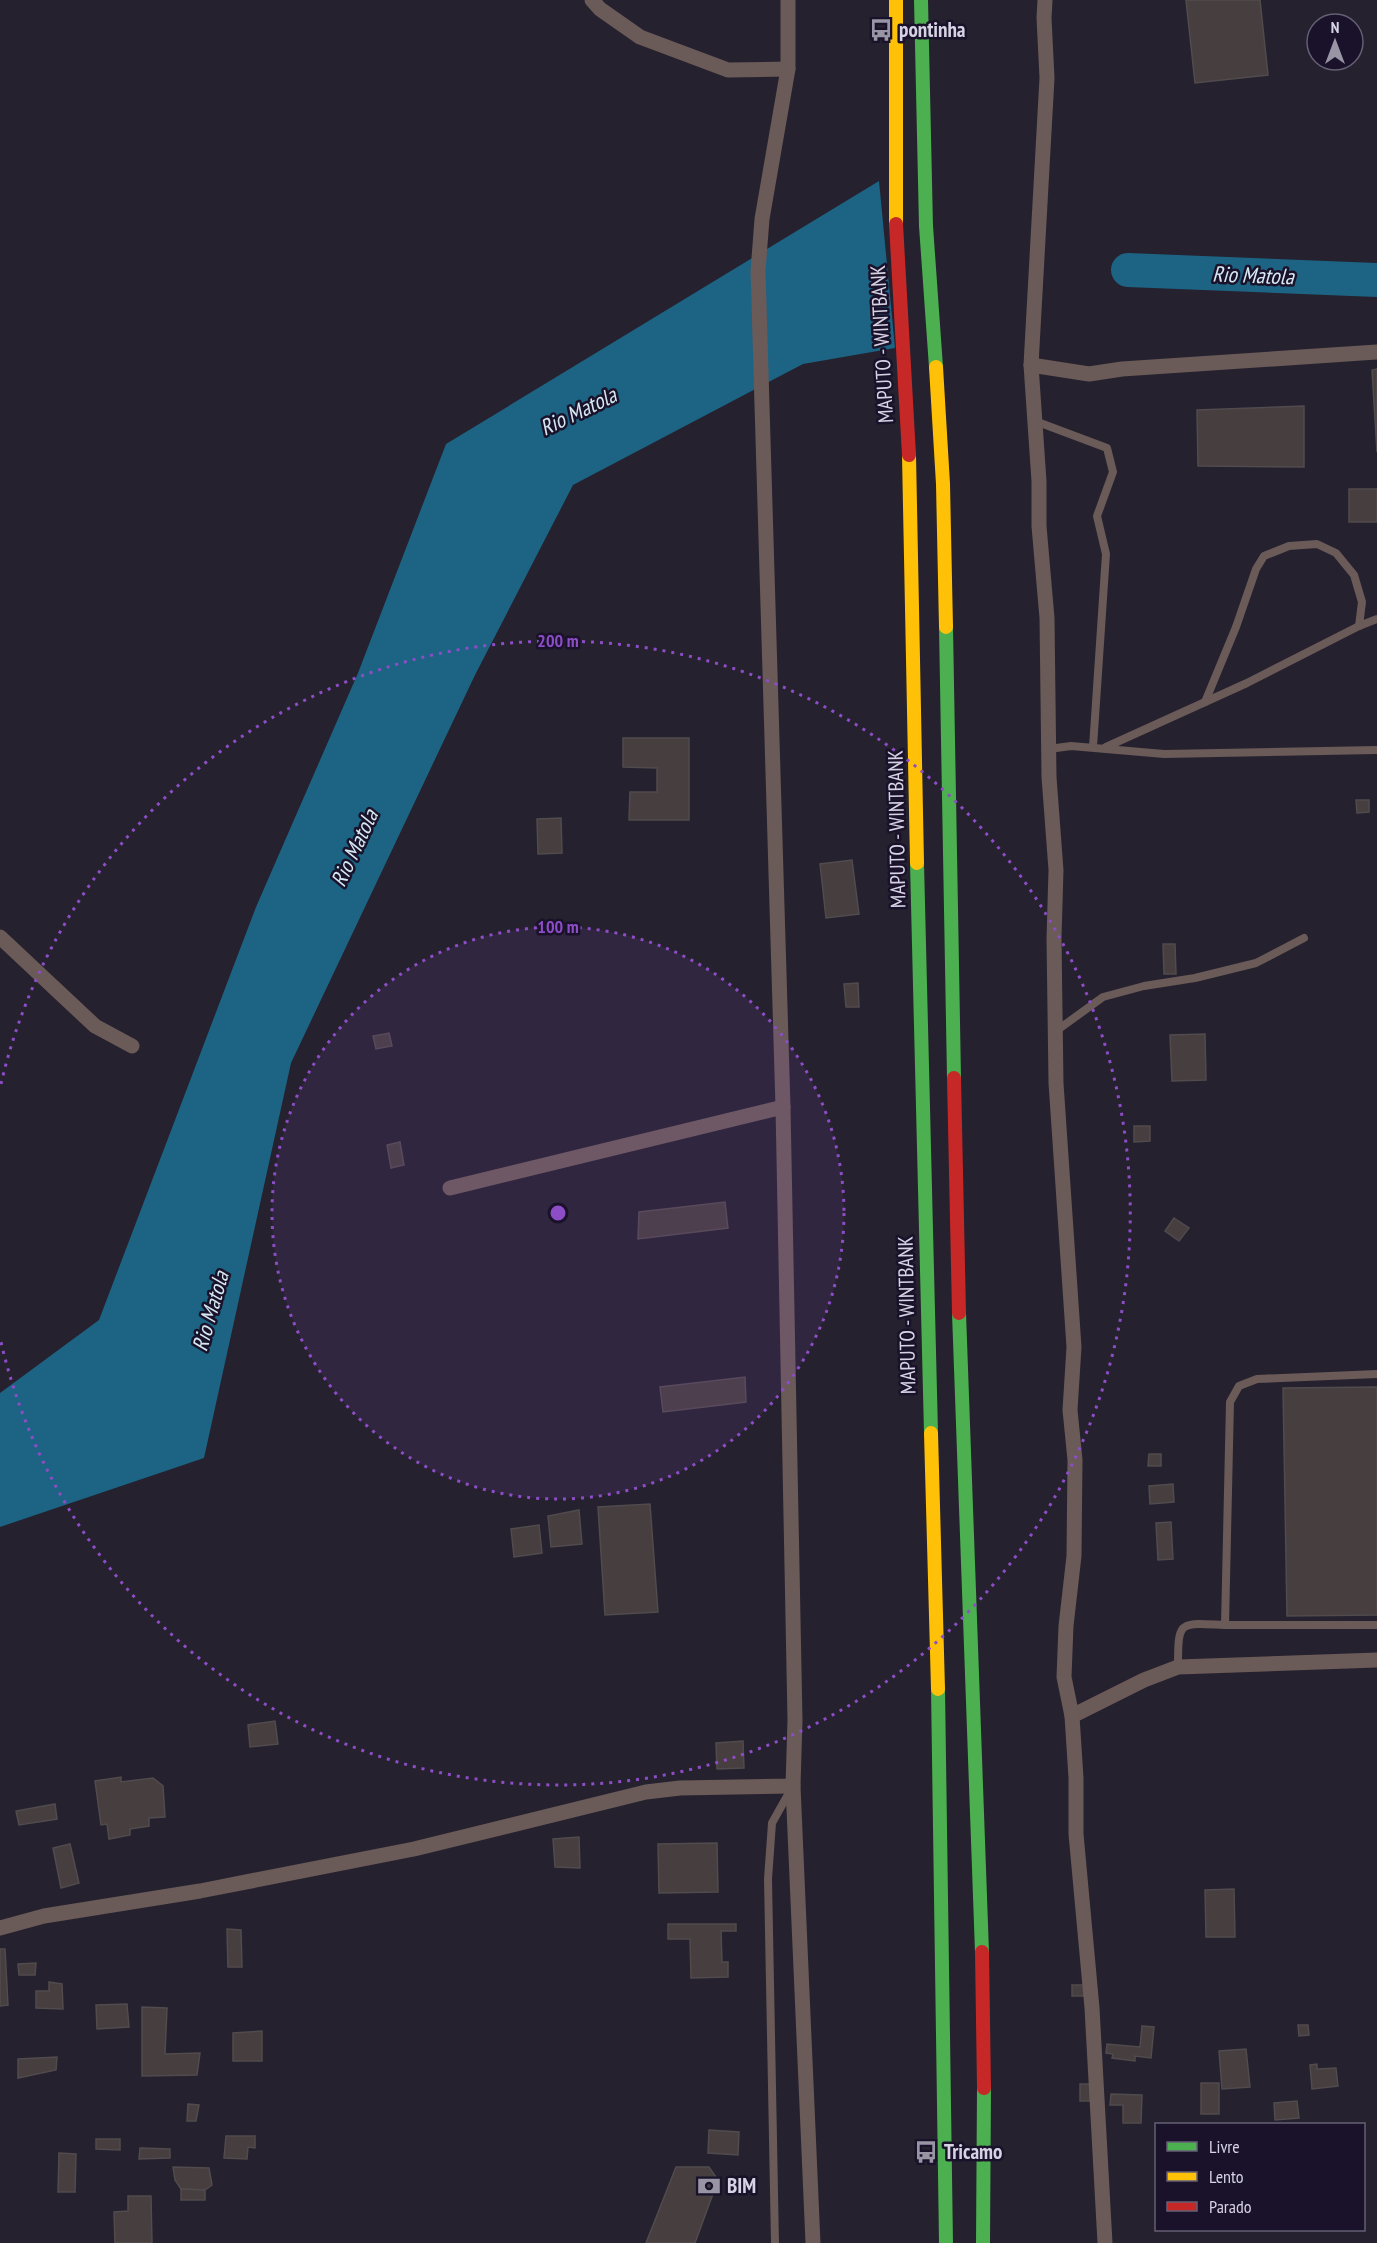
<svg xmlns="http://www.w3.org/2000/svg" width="1377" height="2243" font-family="'PT Sans Narrow',sans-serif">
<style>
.water{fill:#1d6383}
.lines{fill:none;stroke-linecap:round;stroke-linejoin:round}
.river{stroke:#1d6383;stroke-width:34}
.building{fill:#463e3f;stroke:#514b4e;stroke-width:1.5}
.lane{stroke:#6a5a58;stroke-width:8}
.street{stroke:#6a5a58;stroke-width:15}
.fast{stroke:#4caf50;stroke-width:14}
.slow{stroke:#ffc107;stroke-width:14}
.jam{stroke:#c62828;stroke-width:14}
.ring{fill:none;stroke:#8d4dc6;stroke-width:3;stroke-dasharray:3 6}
.labels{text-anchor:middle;stroke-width:5;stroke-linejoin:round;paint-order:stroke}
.poi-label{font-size:21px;font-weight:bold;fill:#d7d3e4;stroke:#19122a;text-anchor:start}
.street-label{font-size:21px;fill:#d7d3e4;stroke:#19122a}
.water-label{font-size:22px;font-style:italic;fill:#d6e8f2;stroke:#19122a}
.centre{fill:#8d4dc6;stroke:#19122a;stroke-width:3}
.ring-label{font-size:18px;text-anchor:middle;font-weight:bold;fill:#8d4dc6;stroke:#19122a;stroke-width:5;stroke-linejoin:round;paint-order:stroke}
</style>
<rect width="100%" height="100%" fill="#25212e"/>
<path class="water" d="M879,181L895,348L803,364L573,485L475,675L291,1063L204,1458L0,1527V1393L99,1320L256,907L358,673L446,444Z"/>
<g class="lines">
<path class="river" d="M1128,270L1377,280"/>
</g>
<g class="building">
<path d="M1186,0H1260L1268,75L1195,83Z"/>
<path d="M1377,369V452L1372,370Z"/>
<path d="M1304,406V467L1198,466L1197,410Z"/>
<rect x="1349" y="489" width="28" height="33"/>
<path d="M623,738H689V820H629L630,792H657V768L623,767Z"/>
<path d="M1356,800H1369V812L1357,813Z"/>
<path d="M561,818L562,853L538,854L537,819Z"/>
<path d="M852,860L859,914L826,918L820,864Z"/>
<path d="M1163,944H1175L1176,974H1164Z"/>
<path d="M858,983L859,1007H846L844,984Z"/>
<path d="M389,1033L392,1046L376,1049L373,1036Z"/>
<path d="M1205,1034L1206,1080L1172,1081L1170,1035Z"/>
<path d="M1134,1126H1150V1141L1134,1142Z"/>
<path d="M400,1142L404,1165L391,1168L387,1145Z"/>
<path d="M725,1202L728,1228L638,1239L639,1212Z"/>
<path d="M1174,1218L1189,1228L1179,1241L1165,1231Z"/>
<path d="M745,1377L746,1402L663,1412L660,1387Z"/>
<path d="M1377,1387V1615L1287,1616L1283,1388Z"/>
<path d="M1149,1454H1161V1466H1148Z"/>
<path d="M1173,1484L1174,1502L1150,1504L1149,1486Z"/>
<path d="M650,1504L658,1612L605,1615L598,1507Z"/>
<path d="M579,1510L582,1544L551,1547L548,1516Z"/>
<path d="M1171,1522L1173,1559L1158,1560L1156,1523Z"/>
<path d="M539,1525L542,1553L514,1557L511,1529Z"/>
<path d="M275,1721L278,1744L250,1747L248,1725Z"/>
<path d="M743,1741L744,1768L717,1769L716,1743Z"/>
<path d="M121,1777V1782L153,1778L163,1786L165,1817L149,1818V1826L130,1829V1835L109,1839L107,1824L101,1825L95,1781Z"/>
<path d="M55,1804L57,1819L19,1825L16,1811Z"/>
<path d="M579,1837L580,1868L555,1867L553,1839Z"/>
<path d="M717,1843L718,1892L659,1893L658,1844Z"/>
<path d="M70,1844L79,1883L61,1888L53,1848Z"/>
<path d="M1234,1889L1235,1937H1206L1205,1890Z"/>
<path d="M668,1924H736V1931H721L722,1962H728V1977L691,1978L690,1939H668Z"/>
<path d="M227,1929L241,1930L242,1967H228Z"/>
<path d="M0,1949H5L8,2005L0,2006Z"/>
<path d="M36,1963L35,1975H19L18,1964Z"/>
<path d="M49,1982L62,1984L63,2009L36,2008V1991H49Z"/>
<rect x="1072" y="1985" width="12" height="11"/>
<path d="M127,2004L129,2027L97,2029L96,2005Z"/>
<path d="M142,2007L167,2008L165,2054L200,2053L197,2075L142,2076Z"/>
<path d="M1298,2025H1308L1309,2035L1299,2036Z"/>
<path d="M1142,2026L1154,2027L1151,2058L1135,2056V2061L1112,2058L1113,2054L1106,2053L1107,2044L1140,2047Z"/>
<path d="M262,2031V2061H233V2033Z"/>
<path d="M1246,2049L1250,2087L1222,2089L1219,2051Z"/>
<path d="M57,2057L56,2070L18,2078V2059Z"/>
<path d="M1317,2064V2069L1336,2068L1338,2086L1312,2089L1310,2065Z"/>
<rect x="1201" y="2083" width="18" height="31"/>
<rect x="1080" y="2084" width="10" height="17"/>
<path d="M1111,2094L1142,2095L1141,2123H1123V2105H1110Z"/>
<path d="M1297,2101L1299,2118L1275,2120L1274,2103Z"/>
<path d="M188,2104L199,2105L196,2121H187Z"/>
<path d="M709,2130L739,2132L738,2155L708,2153Z"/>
<path d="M226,2136H255V2148L248,2147L247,2159L224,2158Z"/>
<path d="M96,2139H120V2150L96,2149Z"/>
<path d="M140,2148L170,2149V2158L139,2159Z"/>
<path d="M59,2153L76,2154L75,2192H58Z"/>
<path d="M173,2167L209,2168L212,2185L205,2190L181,2189L175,2180Z"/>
<path d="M676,2167H709L718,2180L695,2243H646Z"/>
<path d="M181,2189L205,2190V2200H181Z"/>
<path d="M128,2196H151L152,2243H115L114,2212L128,2211Z"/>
</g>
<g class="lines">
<g class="lane">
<path d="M1035,421L1107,448L1113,472L1097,516L1106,554L1093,747"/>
<path d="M1205,702L1236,627L1256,569L1264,556L1289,546L1317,544L1336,553L1354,575L1362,602L1359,626"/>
<path d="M1106,747L1247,683L1359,626L1377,619"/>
<path d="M1049,749L1071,746L1164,754L1377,750"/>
<path d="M1056,1031L1103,997L1144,986L1195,978L1256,963L1304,938"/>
<path d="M1225,1625H1377"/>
<path d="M1178,1667C1178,1619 1179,1623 1225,1625L1230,1402L1239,1386L1257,1379L1377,1374"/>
<path d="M775,2243L768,1879L772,1823L790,1791"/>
</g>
<g class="street">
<path d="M592,0L600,9L640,37L728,70L788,69"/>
<path d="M1031,365L1047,78L1044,18L1045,0"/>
<path d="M0,937L95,1026L132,1046"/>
<path d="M450,1188L783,1107"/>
<path d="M1072,1716L1144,1680L1178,1667L1377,1660"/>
<path d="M793,1786L813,2243"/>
<path d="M0,1928L44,1916L200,1891L414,1849L646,1792L680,1788L793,1786L795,1720L783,1107L758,271L762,219L788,69V0"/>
<path d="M1105,2243L1092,2008L1076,1834V1778L1072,1716L1064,1677L1066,1626L1074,1556L1075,1460L1070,1410L1074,1347L1056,1083L1054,938L1056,870L1049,777L1047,618L1039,526V481L1031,365L1089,374L1122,369L1377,352"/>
</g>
<g class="fast">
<path d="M921,0L926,226L936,367"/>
<path d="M946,627L954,1078"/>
<path d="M917,863L931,1433"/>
<path d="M959,1313L982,1952"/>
<path d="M938,1689L946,2243"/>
<path d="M983,2243L984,2088"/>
</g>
<g class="slow">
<path d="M896,0V224"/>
<path d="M936,367L943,484L946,627"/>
<path d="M909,455L917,863"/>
<path d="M931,1433L938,1689"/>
</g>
<g class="jam">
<path d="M896,224L909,455"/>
<path d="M954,1078L959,1313"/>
<path d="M982,1952L984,2088"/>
</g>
</g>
<circle cx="558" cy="1213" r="286" fill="#8d4dc6" fill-opacity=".12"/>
<g class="ring">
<circle cx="558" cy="1213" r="286"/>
<path d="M1 1084A572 572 0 1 1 1 1342"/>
</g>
<defs>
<g id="bus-bare" transform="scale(1.8)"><path d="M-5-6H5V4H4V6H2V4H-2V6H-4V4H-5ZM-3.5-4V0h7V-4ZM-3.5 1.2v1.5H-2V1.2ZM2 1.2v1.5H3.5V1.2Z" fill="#9995a4" stroke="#19122a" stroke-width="2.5" paint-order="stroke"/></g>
<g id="bank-bare" transform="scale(1.8)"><path d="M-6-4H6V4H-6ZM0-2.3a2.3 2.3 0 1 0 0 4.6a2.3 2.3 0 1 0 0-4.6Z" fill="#9995a4" stroke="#19122a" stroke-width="2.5" paint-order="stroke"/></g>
</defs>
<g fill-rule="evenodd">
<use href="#bus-bare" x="881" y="30"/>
<use href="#bus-bare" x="926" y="2152"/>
<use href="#bank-bare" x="709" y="2186"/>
</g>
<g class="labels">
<g class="poi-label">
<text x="899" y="37">pontinha</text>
<text x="944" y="2159">Tricamo</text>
<text x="727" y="2193">BIM</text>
</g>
<g class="street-label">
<text transform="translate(882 344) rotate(-93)" y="7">MAPUTO - WINTBANK</text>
<text transform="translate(897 829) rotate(-91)" y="7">MAPUTO - WINTBANK</text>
<text transform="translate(907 1315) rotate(-91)" y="7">MAPUTO - WINTBANK</text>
</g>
<g class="water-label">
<text transform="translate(1253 275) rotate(2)" y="8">Rio Matola</text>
<text transform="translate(578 411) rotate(-26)" y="8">Rio Matola</text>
<text transform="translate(354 848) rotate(-65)" y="8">Rio Matola</text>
<text transform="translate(210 1311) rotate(-74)" y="8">Rio Matola</text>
</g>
</g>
<circle cx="558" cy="1213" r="9" class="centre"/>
<g class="ring-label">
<text x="558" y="647">200 m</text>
<text x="558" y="933">100 m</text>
</g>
<rect x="1155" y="2123" width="210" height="108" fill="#19122a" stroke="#655f74" stroke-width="1.5"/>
<rect x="1167" y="2142" width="30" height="9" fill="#4caf50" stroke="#655f74" stroke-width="1.5"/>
<text x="1209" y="2153" font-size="18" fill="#d7d3e4">Livre</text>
<rect x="1167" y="2172" width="30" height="9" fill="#ffc107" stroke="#655f74" stroke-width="1.5"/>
<text x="1209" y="2183" font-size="18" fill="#d7d3e4">Lento</text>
<rect x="1167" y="2202" width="30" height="9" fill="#c62828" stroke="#655f74" stroke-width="1.5"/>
<text x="1209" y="2213" font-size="18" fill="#d7d3e4">Parado</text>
<g transform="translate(1335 42)"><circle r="28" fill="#19122a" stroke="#655f74" stroke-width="1.5"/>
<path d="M0-4.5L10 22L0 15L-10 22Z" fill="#9995a4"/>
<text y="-9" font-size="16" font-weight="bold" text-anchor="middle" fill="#d7d3e4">N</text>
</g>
</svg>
